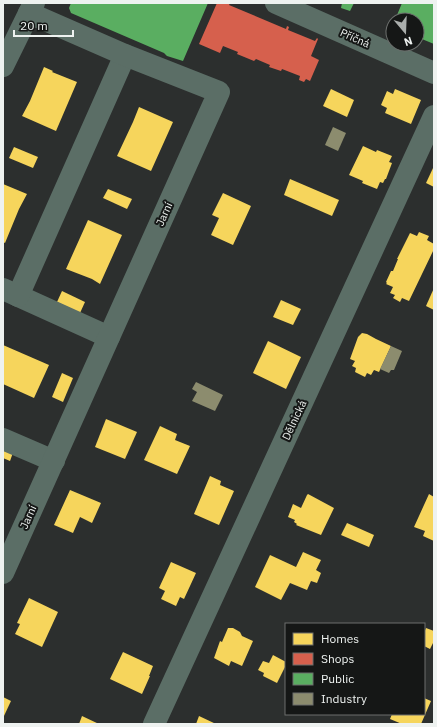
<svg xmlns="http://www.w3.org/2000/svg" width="437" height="727" font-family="'IBM Plex Sans',sans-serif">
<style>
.homes{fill:#f6d55c}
.shops{fill:#d6604d}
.public{fill:#5aae61}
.industry{fill:#8c8c6e}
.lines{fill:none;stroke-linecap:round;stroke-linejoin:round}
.street{stroke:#5b6e66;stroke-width:22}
.labels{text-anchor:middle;stroke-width:4;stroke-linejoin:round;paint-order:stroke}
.street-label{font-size:11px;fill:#eef2f0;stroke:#151716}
</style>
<rect width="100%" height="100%" fill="#2c2f2e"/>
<g class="homes">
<path d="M44,67L53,71L52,72L77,82L56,131L22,116L30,101Z"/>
<path d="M331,89L354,100L347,117L323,106Z"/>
<path d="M395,89L421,100L411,124L385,113L387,108L381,105L387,91L393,94Z"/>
<path d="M139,107L173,122L151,171L117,156L133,122Z"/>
<path d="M363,146L376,152L377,150L392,156L389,162L392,163L386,179H385L383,183L380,182L377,189L362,183L363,181L349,175Z"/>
<path d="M14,147L38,157L33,168L9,158Z"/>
<path d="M434,166V187L426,183Z"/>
<path d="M290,179L339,200L332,216L284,195Z"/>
<path d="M3,184L27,194L19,209L5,243L3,242Z"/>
<path d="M108,189L132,199L127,209L103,198Z"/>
<path d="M223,193L251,206L233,245L211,235L219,218L212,215Z"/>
<path d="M88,220L122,235L100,284L92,279L66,269Z"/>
<path d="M419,232L429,236L427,240L434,244V249L409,301L402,298L400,302L393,298L395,295L390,293L393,287L386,284L387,283L386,282L391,271H393L398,259H397L410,233L417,236Z"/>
<path d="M434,288V310L426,306Z"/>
<path d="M62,291L85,302L80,313L57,302Z"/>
<path d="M281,300L301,309L293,325L273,317Z"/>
<path d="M362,333L367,334L376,339L391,346L379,372L374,370L371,375L367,373L365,377L355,372L356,368L352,366L355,361L350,359L358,337Z"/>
<path d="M268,341L301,357L286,389L253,373Z"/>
<path d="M3,345L49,365L34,398L3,384Z"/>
<path d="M62,373L73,378L63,402L52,397Z"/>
<path d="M106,419L137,432L125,459L95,447Z"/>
<path d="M160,426L177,434L175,440L190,446L177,474L144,460Z"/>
<path d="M3,445L14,450L10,461L3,458Z"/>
<path d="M210,476L221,481L220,485L234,491L219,525L194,514Z"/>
<path d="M70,490L101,503L92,523L80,517L73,533L54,525Z"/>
<path d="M308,494L334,508L321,535L296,525L297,524L294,522L295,520L288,517L293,504L301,508L307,495Z"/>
<path d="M429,494L434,497V541L423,536L425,531L414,527Z"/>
<path d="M347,523L374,535L369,547L341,535Z"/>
<path d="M303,552L321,560L316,570L321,573L317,583L311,581L307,590L290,583L281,600L255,587L270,555L296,567Z"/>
<path d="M171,562L196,573L184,599L180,597L176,606L161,599L165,591L159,588Z"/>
<path d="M29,598L58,612L42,647L15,634L20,624L17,623Z"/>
<path d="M228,628H233L240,632L242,636L253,641L242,666L231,661L229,666L214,658L220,641L222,642Z"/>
<path d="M426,628L434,631V641L430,649L424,646V633Z"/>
<path d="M123,652L153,666L149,676H150L142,694L110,679Z"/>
<path d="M273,655L286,662V665L277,683L263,676L264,673L258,670L263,661L269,663Z"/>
<path d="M3,697L11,701L3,718Z"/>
<path d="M424,698L431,701L421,724H402L390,719L392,714H424Z"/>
<path d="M82,716L99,724H79Z"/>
<path d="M199,716L216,724H196Z"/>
</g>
<path class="shops" d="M217,3H230L229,5L286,29L287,26L289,27L288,30L315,41L317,38L318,39L311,56L319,60L310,81L306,79L304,82L299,80L300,76L282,69L281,71L269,67L270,65L256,59L254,61L237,54L238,52L223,46L220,53L199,44Z"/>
<g class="public">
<path d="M71,3H208L183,61L167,56L164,53L71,13L69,8Z"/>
<path d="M342,3H354L350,11L341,8Z"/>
<path d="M402,3H434V44L417,37V20H395Z"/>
</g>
<g class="industry">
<path d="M333,127L346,133L338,151L325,145Z"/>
<path d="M391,346L402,351L394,370H391L389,373L380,369Z"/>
<path d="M196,382L223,395L215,411L192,401L197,392L192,389Z"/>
</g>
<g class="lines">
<g class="street">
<path d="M276,3L434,73"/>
<path d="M3,66L34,3"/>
<path d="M3,289L109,337"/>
<path d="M18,296L125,55"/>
<path d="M3,439L54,461"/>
<path d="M3,573L219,92L125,55L29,13"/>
<path d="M154,724L434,116"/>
</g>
</g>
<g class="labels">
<g class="street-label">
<text transform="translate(355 38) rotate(24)" y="4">Příčná</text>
<text transform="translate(164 214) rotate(-66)" y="4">Jarní</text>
<text transform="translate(294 420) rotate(-65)" y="4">Dělnická</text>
<text transform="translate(28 517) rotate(-66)" y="4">Jarní</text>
</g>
</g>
<rect width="437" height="727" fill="none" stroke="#eef2f0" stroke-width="8"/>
<rect x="285" y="623" width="140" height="92" fill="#151716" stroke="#6c6f6d"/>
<rect x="293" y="633" width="20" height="12" fill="#f6d55c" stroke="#6c6f6d"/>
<text x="321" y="643" font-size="12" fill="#eef2f0">Homes</text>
<rect x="293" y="653" width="20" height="12" fill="#d6604d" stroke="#6c6f6d"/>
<text x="321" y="663" font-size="12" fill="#eef2f0">Shops</text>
<rect x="293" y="673" width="20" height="12" fill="#5aae61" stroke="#6c6f6d"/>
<text x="321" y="683" font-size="12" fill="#eef2f0">Public</text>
<rect x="293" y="693" width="20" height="12" fill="#8c8c6e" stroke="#6c6f6d"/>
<text x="321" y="703" font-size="12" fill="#eef2f0">Industry</text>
<g transform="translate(405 32) rotate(161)"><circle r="19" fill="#151716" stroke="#6c6f6d"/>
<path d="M0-3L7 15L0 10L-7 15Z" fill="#aaaeac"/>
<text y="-6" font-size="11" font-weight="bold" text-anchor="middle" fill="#eef2f0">N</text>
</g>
<path d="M14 30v6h59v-6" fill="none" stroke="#eef2f0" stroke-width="2"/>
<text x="20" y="30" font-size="12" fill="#eef2f0" stroke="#151716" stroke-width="3" paint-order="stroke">20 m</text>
</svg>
